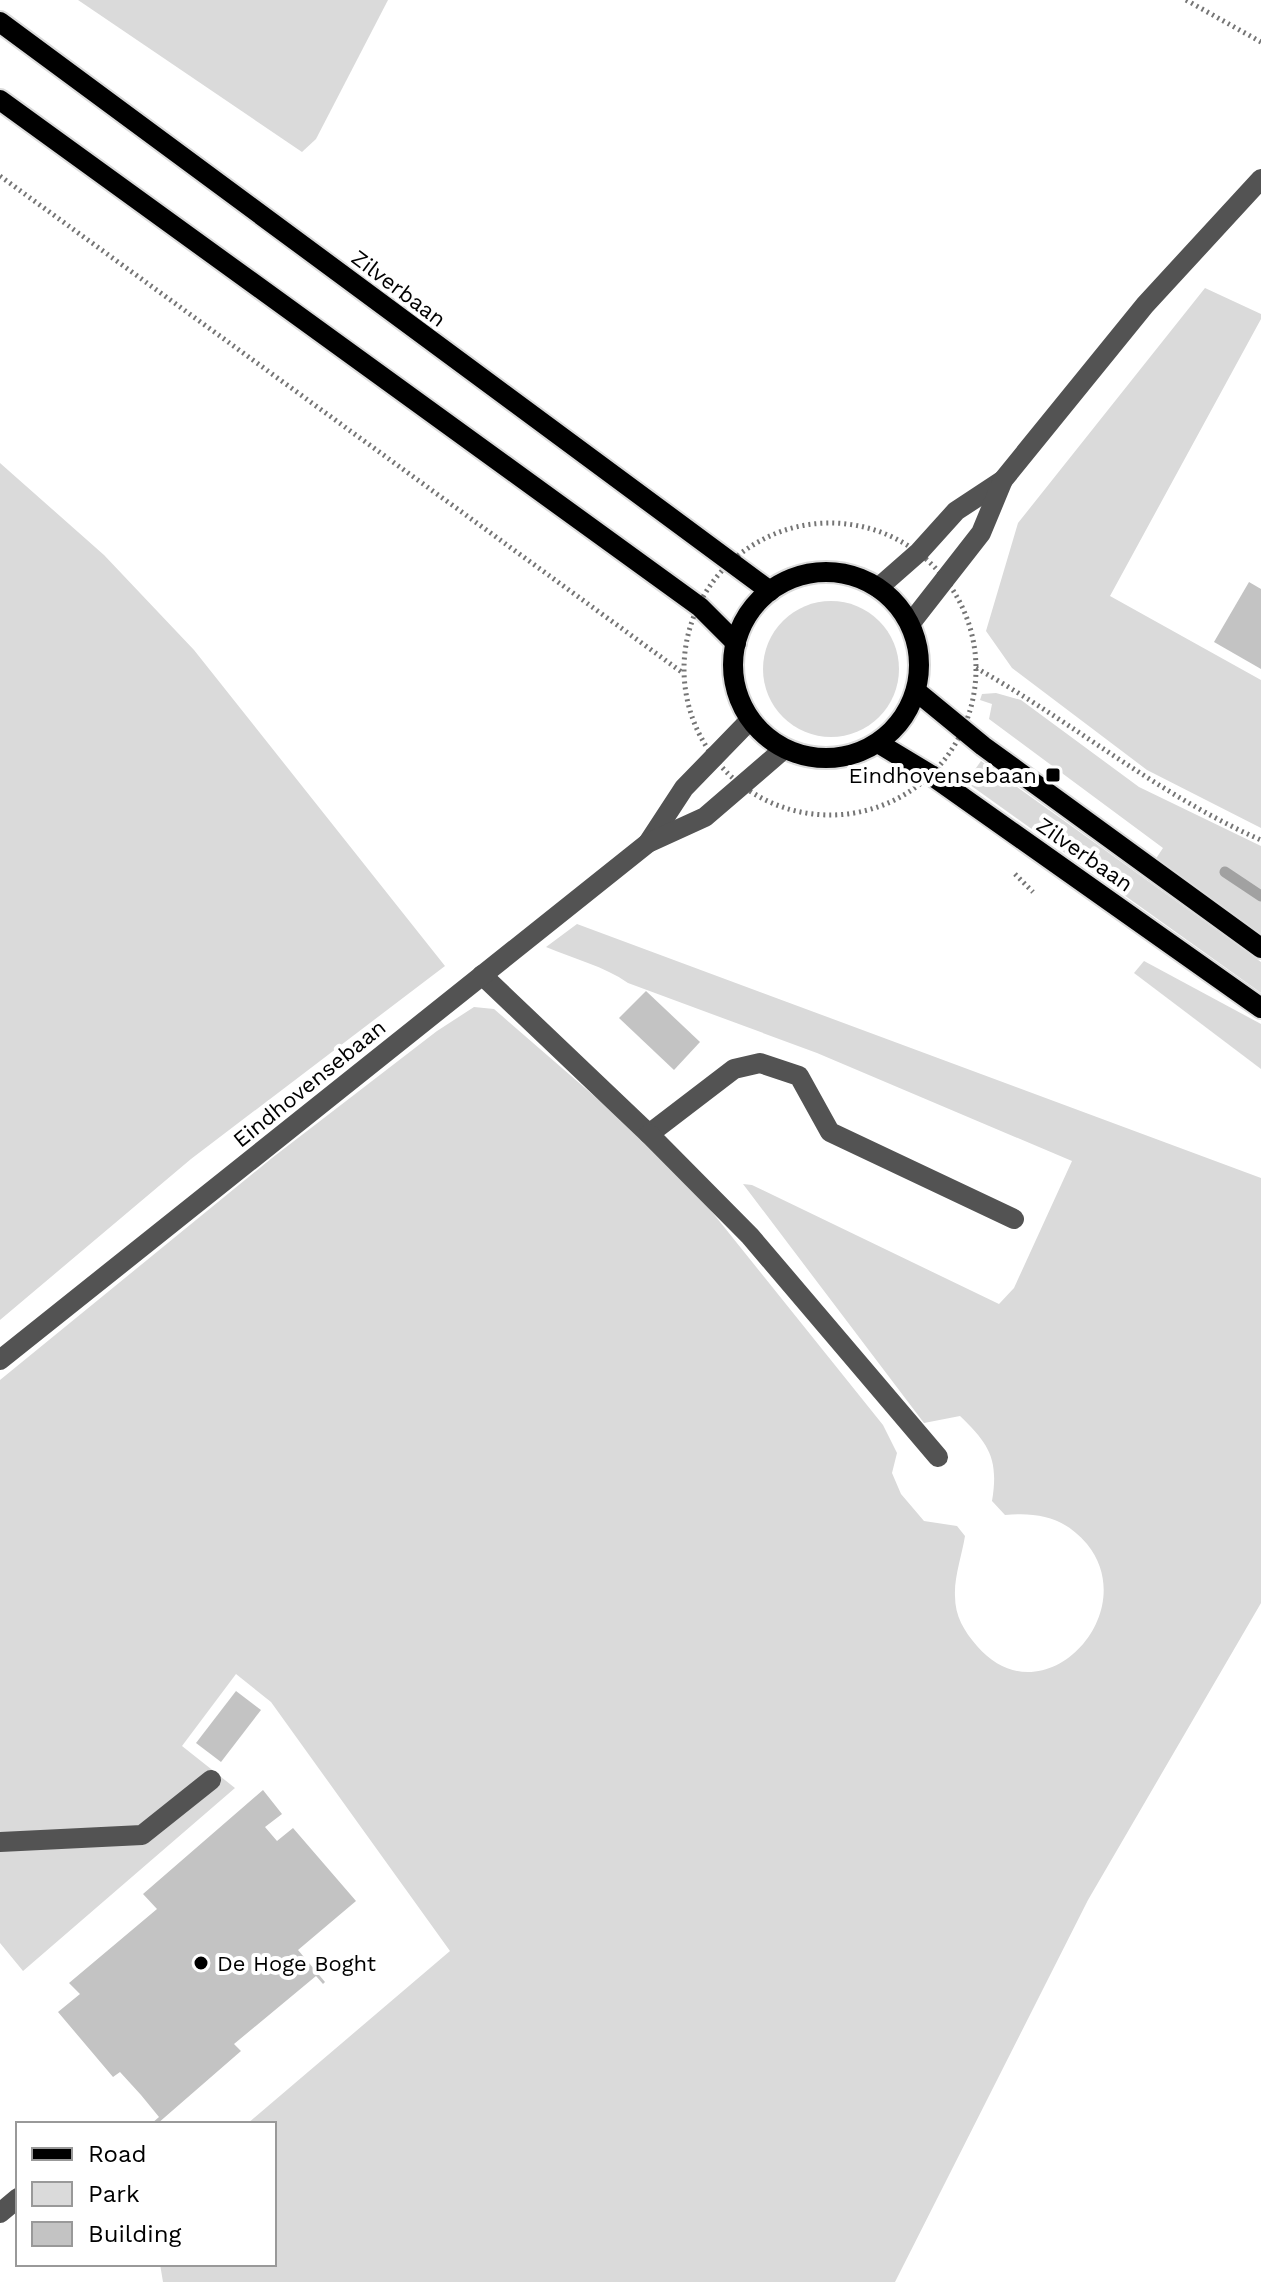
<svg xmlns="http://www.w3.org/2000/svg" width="1261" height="2282" font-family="'Work Sans',sans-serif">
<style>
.green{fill:#dadada}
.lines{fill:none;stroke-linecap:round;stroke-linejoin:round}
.stream{stroke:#a1a1a1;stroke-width:11}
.building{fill:#c3c3c3}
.major-casing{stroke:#dbdbdb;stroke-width:24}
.path{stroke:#757575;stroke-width:5;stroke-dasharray:2 4;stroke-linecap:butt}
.minor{stroke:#535353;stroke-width:20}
.major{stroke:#000;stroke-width:20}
.poi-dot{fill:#000;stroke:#fff;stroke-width:3}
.labels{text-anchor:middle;stroke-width:8;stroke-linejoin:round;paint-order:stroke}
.street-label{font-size:22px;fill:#000;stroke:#fff}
.poi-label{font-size:22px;fill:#000;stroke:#fff;text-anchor:end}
</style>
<rect width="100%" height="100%" fill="#fff"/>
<g class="green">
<path d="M78,0H388L316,139L302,152Z"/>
<path d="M1205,288L1261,314V319L1110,596L1261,680V828L1147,770L1012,668L986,631L1018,523Z"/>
<path d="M0,463L104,555L194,650L445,966L191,1159L0,1320Z"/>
<circle cx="831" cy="669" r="68"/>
<path d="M996,693L1021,700L1139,787L1261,846V936L1155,860L1163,848L989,719L992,704L980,700L982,694Z"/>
<path d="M981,761L1261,962V993L966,782Z"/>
<path d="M577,924L1261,1178V1603L1088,1900L895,2282H163L160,2264H274V2124H247L450,1951L271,1702L236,1674L182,1746L235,1788L23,1971L0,1943V1380L272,1158L437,1031L474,1007L494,1009L645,1140L700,1197L883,1425L897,1453L892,1473L901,1494L924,1521L957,1526L965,1536C962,1555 954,1577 955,1596C955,1616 964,1631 977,1646C1042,1722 1144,1614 1087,1544C1064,1517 1038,1512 1005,1515L992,1501C999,1459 989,1444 960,1416L924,1423L743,1184L752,1185L999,1304L1014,1288L1072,1161L817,1053L628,983C604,966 574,959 546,947Z"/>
<path d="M1144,961L1261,1024V1069L1134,973Z"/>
</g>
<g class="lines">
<path class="stream" d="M1225,872L1261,896"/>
</g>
<g class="building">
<path d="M1249,582L1261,589V669L1214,642Z"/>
<path d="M646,991L700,1042L674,1070L619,1018Z"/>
<path d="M236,1691L261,1710L221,1762L196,1743Z"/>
<path d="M263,1790L282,1814L265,1827L277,1841L293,1828L356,1901L298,1950L325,1982L323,1984L316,1976L234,2044L241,2051L157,2124H151L159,2117L141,2095L120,2072L113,2077L58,2012L80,1994L69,1983L157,1909L143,1894Z"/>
</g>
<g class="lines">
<g class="major-casing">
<g id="major">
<path d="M0,22L770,591"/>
<path d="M0,100L700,607L736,643"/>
<circle cx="826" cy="665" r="93"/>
<path d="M916,691L983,746L1261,948"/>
<path d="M878,743L931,775L1261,1008"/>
</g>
</g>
<g class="path">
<path d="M1186,0L1261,42"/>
<path d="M0,176L683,673"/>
<circle cx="830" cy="669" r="146"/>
<path d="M976,668C1073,722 1158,795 1261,840"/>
<path d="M1015,874L1033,892"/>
</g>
<g class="minor">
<path d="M878,588L919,552L956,511L1003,480"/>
<path d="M910,624L981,533L1003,480L1145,305L1261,179"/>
<path d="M648,843L684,788L750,720"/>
<path d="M482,975L649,1134L734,1069L760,1063L799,1076L830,1132L1014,1219"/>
<path d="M649,1134L750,1236L938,1457"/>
<path d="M0,1360L648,843L705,817L784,749"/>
<path d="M0,1842L142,1835L211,1780"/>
<path d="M0,2213L18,2198"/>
</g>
<use href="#major" class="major"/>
</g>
<g class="poi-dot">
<rect x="1045" y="767" width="16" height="16" rx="4"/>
<circle cx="201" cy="1963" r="8"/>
</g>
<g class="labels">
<g class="street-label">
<text transform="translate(399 288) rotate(37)" y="8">Zilverbaan</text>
<text transform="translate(1085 854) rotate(35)" y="8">Zilverbaan</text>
<text transform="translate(309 1083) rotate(-39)" y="8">Eindhovensebaan</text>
</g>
<g class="poi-label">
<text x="1037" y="783">Eindhovensebaan</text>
<text x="217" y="1971" text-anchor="start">De Hoge Boght</text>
</g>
</g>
<rect x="16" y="2122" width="260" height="144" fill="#ffffff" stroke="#999999" stroke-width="2"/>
<rect x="32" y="2148" width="40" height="12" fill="#000000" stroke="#999999" stroke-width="2"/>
<text x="88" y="2162" font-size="24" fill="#000000">Road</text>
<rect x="32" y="2182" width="40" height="24" fill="#dadada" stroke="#999999" stroke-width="2"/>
<text x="88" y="2202" font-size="24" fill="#000000">Park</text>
<rect x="32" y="2222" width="40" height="24" fill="#c3c3c3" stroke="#999999" stroke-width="2"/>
<text x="88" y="2242" font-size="24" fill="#000000">Building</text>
</svg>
